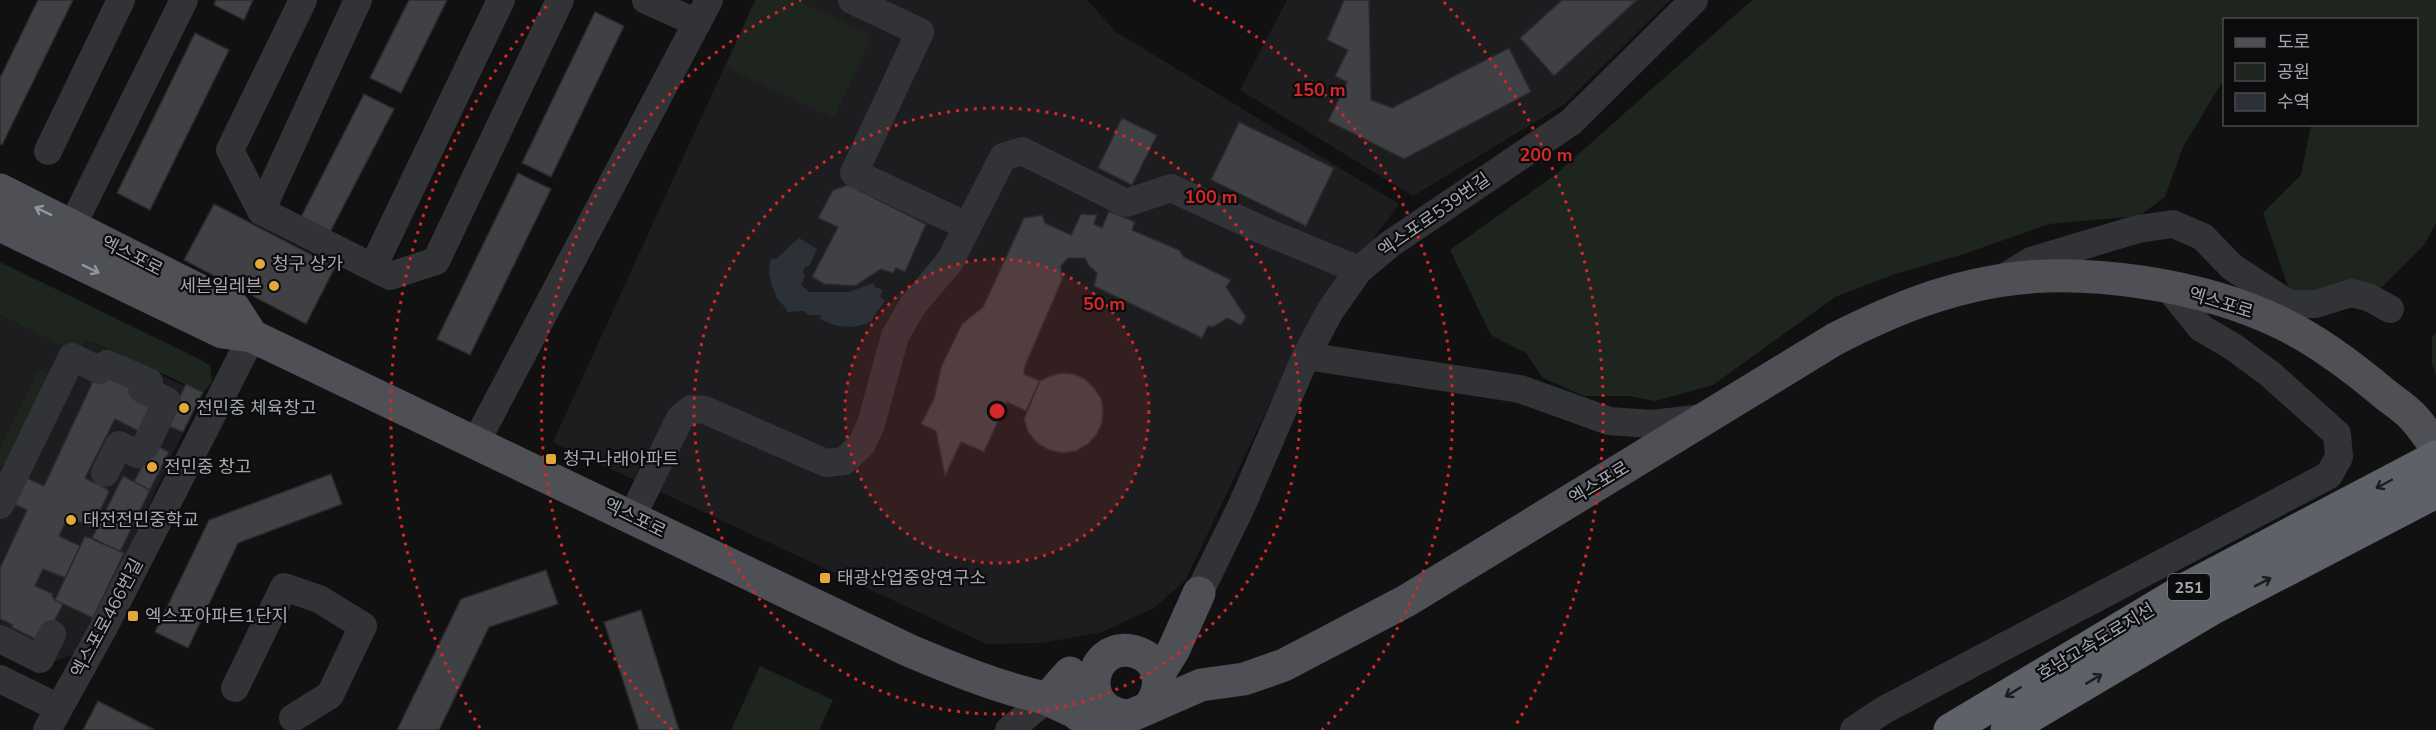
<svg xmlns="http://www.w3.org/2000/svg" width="2436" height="730" font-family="'Nunito Sans','Noto Sans KR',sans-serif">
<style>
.built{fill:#1d1d1f}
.green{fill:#1e251e}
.water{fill:#2b3137}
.building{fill:#404145;stroke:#2b2b2e;stroke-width:1.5}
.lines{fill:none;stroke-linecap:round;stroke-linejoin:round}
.minor{stroke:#323337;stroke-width:28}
.major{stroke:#4f5056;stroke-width:33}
.highway{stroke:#5f6168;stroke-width:33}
.oneway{stroke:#9296a0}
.oneway2{stroke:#1d1d1f}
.ring{fill:none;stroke:#d62828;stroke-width:3;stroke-dasharray:3 6}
.poi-dot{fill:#e3a839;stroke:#0c0c0d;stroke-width:2}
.labels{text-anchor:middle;stroke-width:4.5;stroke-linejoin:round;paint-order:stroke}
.shield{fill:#0c0c0d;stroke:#767980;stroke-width:1.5}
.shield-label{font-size:16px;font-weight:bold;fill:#a3a8b2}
.street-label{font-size:18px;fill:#a3a8b2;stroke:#0c0c0d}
.poi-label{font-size:18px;fill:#a3a8b2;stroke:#0c0c0d;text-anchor:start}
.centre{fill:#d62828;stroke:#0c0c0d;stroke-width:3}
.ring-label{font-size:18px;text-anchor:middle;font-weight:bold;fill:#d62828;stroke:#0c0c0d;stroke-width:4.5;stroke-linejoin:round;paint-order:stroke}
</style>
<rect width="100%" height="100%" fill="#111112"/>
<g class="built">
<path d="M755,0H1087L1116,32L1399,204L1304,332L1185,581L1154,608L1102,632L1042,643L987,644L553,442Z"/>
<path d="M1287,0H1670L1565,104L1413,196L1240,90Z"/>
<path d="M0,315L78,352L85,339L201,394L80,652L42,666L0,646Z"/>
</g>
<g class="green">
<path d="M756,0H796L872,35L834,118L725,67Z"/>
<path d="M1752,0H2436V223L2424,245L2370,299L2292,298L2263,213L2301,175L2311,125L2416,124V20H2224V79L2183,147L2165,197L2139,216L2049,224L1964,254L1895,274L1835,297L1713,385L1655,401L1630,396H1584L1543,378L1526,353L1491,335L1450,250L1555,175Z"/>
<path d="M0,262L195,357L210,365L212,382L203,392L85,339L79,353L0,315Z"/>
<path d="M2436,333V376L2432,364V337Z"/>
<path d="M39,369L52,375L6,468L0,465V447Z"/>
<path d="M760,666L833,700L819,730H731Z"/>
</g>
<path class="water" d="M799,238L817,249L810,265L805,267L803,272L805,276L801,285L810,292H849L873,283L875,287L883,290L880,296L885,301C880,309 875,312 872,321C853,330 836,328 819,318L822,315H808L804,311L787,312C785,304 778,302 776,296C771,284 766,268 772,258L776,259Z"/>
<g class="building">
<path d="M38,0H73L2,145L0,144V78Z"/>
<path d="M216,0H253L244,20L214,5Z"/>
<path d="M409,0H447L401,93L370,78Z"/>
<path d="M1344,0H1369L1371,100L1392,108L1509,48L1531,92L1404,159L1328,121L1347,82L1335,76L1348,50L1327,40Z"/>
<path d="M1562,0H1637L1554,76L1520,38Z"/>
<path d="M595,12L624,26L551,177L522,163Z"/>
<path d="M195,33L229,50L150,210L117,193Z"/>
<path d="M364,94L394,109L328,236L299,221Z"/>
<path d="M1122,118L1157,135L1132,185L1098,168Z"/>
<path d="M1239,122L1334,168L1306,226L1211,180Z"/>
<path d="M518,173L551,189L470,355L437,339Z"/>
<path d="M848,185L926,224L905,272L896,268L893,273L881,269L855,286L824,284L812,277L838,227L818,218L833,190Z"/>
<path d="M214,204L335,267L306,324L184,260Z"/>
<path d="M1109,211L1135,222L1132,230L1179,250L1184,257L1231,280L1226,287L1246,317L1241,325L1227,318L1213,327L1208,326L1202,338L1094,286L1097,273L1089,266L1085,258H1068L1061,266L1062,280L1025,366L1024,374L1040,381L1026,411L1007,402L984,452L961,442L945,476L936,431L921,424L934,399L941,367L962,324L983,307L1024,218L1042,215L1045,223L1071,235L1081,214L1097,215L1094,224L1102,228Z"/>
<path d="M110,367L156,405L142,433L115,419L85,478L107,489L109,492L92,528L68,517L59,536L80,546L65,578L43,569L35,586L53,594L52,596L55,600L63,604L43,643L11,627L13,625L0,619V568L27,510L11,503L23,476L44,486L95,377Z"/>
<path d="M1062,373L1074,374L1085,379L1094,388L1101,398L1103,410L1102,423L1097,434L1088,444L1076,451L1062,453L1049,450L1037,443L1028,432L1024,419L1040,381L1050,376Z"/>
<path d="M186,384L203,392L183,432L166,425Z"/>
<path d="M153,444L169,452L150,490L134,482Z"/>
<path d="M331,474L342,504L238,543L188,648L155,632L209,520Z"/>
<path d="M123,476L150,490L120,552L92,538Z"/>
<path d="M85,536L124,553L93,618L55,600Z"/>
<path d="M546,570L558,604L489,627L439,730H397L461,599Z"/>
<path d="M641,610L679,730H639L604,622Z"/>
<path d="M98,701L155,730H83Z"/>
</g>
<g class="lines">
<g class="minor">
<path d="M303,0L230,150L261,211L390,276L436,261L560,0"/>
<path d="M646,0L697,23"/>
<path d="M852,0L920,32L854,173L967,226"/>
<path d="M48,151L121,0"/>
<path d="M261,211L358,0"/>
<path d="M65,247L77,216L184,0"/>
<path d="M373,267L501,0"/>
<path d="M2000,280L2031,261L2138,229L2173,224L2203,237L2232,267L2289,304H2316L2351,293L2368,297L2390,309"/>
<path d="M1306,356L1520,389L1609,421L1652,424L1704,418"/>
<path d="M476,442L709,0"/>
<path d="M0,505L72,357L99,370L107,364L149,382L142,389L167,401L145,447L137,454L119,445L105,473"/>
<path d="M632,517L680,418L691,409L705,410L826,463L844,461L862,444L871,424L895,336L913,305L950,261L1003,157L1022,151L1126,203L1171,188L1262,230L1359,270"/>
<path d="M1199,593L1242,505L1306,356L1330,311L1359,270L1390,244L1571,122L1694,0"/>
<path d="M0,639L40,659L52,634"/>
<path d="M0,679L59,708"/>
<path d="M235,688L284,587L319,599L363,626L330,695L293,718"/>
<path d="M47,730L104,627L252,336"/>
<path d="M1009,730L1047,699"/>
<path d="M1854,730L1884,710L2329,475L2339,457L2337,434L2270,374L2232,346L2201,328L2168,287"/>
</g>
<g class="major">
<path d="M0,190L234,308L252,336"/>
<path d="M0,225L222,332L252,336L908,650C953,669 997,687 1045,698C1063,702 1083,702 1101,705"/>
<path d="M1070,673L1047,699L1075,712L1096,730"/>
<path d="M1158,675L1174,649L1199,593"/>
<path d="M1150,706C1158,694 1162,680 1155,667C1150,658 1141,653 1132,651C1088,642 1076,714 1130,716L1201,685L1244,679L1284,665L1406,601L1835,339C1888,312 1938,291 1997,281C2083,266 2203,285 2281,323C2319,341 2354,368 2386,395C2395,402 2406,409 2414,418C2422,427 2429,437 2436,447"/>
</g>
<g class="highway">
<path d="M1950,730L2191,586L2436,457"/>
<path d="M2007,730L2213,608L2436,492"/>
</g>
</g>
<defs><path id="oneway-shaft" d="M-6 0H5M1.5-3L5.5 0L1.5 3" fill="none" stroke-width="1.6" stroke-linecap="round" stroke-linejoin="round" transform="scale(1.5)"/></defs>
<g class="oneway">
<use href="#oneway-shaft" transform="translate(43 211) rotate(-154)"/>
<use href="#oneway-shaft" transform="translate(91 269) rotate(26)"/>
</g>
<g class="oneway2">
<use href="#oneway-shaft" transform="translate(2384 484) rotate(152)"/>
<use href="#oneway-shaft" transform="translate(2263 582) rotate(-27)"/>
<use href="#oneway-shaft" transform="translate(2094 679) rotate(-31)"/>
<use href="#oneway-shaft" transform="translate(2013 692) rotate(149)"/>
</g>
<circle cx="997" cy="411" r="152" fill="#d62828" fill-opacity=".12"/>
<g class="ring">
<circle cx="997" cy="411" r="152"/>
<circle cx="997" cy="411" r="303"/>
<path d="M672 730A455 455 0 0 1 801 0M1193 0A455 455 0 0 1 1322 730"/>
<path d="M480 728A606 606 0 0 1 550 2M1444 2A606 606 0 0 1 1514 728"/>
</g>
<g class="poi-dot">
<circle cx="260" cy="264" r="6"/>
<circle cx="274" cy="286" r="6"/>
<circle cx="184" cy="408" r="6"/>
<rect x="545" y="453" width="12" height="12" rx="3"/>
<circle cx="152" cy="467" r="6"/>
<circle cx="71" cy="520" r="6"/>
<rect x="819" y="572" width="12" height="12" rx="3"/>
<rect x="127" y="610" width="12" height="12" rx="3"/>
</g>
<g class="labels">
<rect class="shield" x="2168" y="574" width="42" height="26" rx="4.5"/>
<g class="shield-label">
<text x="2189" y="593">251</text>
</g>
<g class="street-label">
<text transform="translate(1434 215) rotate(-35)" y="6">엑스포로539번길</text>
<text transform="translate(132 256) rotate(27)" y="6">엑스포로</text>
<text transform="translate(2221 303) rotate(17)" y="6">엑스포로</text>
<text transform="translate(1599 483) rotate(-31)" y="6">엑스포로</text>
<text transform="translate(635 518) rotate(26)" y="6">엑스포로</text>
<text transform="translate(107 618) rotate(-62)" y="6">엑스포로466번길</text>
<text transform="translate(2096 642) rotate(-31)" y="6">호남고속도로지선</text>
</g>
<g class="poi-label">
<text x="272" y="270">청구 상가</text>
<text x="262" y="292" text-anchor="end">세븐일레븐</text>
<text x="196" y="414">전민중 체육창고</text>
<text x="563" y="465">청구나래아파트</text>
<text x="164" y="473">전민중 창고</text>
<text x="83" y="526">대전전민중학교</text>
<text x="837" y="584">태광산업중앙연구소</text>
<text x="145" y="622">엑스포아파트1단지</text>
</g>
</g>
<circle cx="997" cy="411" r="9" class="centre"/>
<g class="ring-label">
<text x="1319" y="96">150 m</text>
<text x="1546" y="161">200 m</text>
<text x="1211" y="203">100 m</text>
<text x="1104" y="310">50 m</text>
</g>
<rect x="2223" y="18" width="195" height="108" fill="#0c0c0d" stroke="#484a4f" stroke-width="1.5"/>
<rect x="2235" y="38" width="30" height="9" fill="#4f5056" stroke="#484a4f" stroke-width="1.5"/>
<text x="2277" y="48" font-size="18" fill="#a3a8b2">도로</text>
<rect x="2235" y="63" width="30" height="18" fill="#1e251e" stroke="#484a4f" stroke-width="1.5"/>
<text x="2277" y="78" font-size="18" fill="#a3a8b2">공원</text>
<rect x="2235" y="93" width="30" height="18" fill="#2b3137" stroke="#484a4f" stroke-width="1.5"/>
<text x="2277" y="108" font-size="18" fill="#a3a8b2">수역</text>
</svg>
